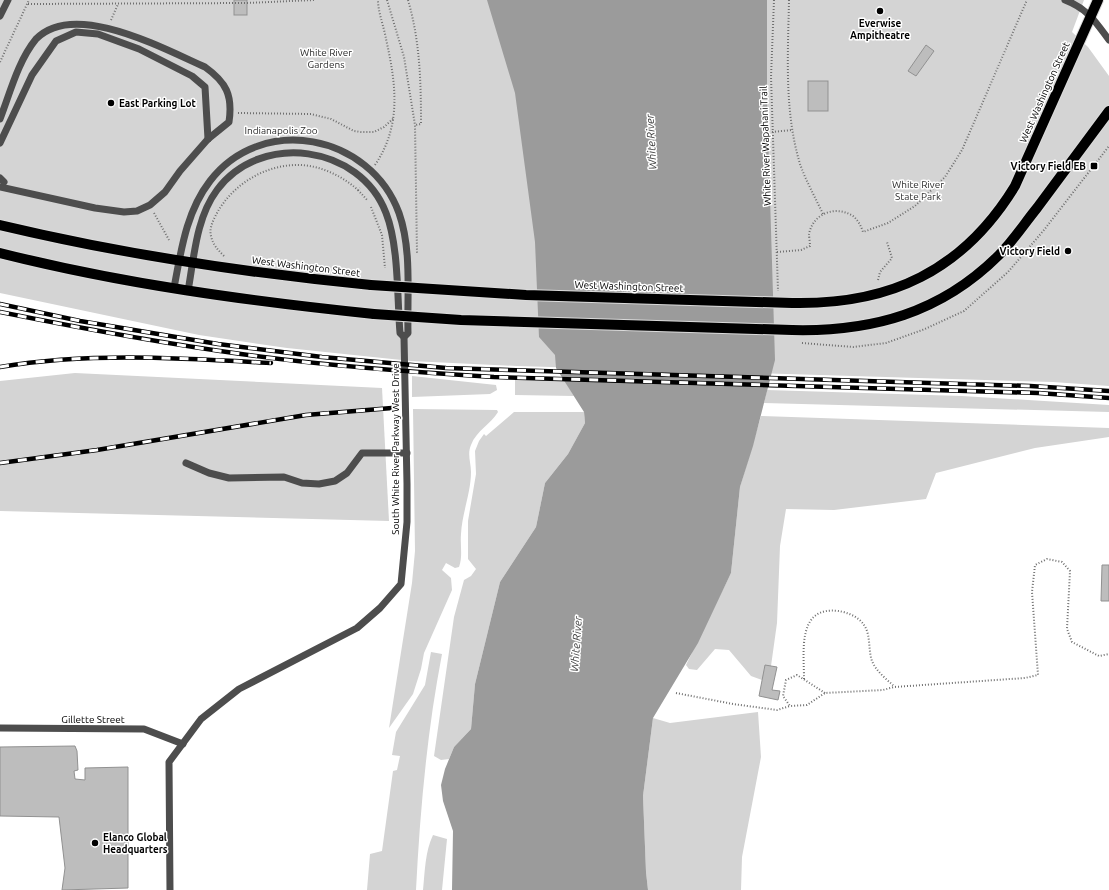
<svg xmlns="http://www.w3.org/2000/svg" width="1109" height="890" font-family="Ubuntu,sans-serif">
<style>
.green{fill:#d4d4d4}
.water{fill:#9b9b9b}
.building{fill:#bdbdbd;stroke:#919191}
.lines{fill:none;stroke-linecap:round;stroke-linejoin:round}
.major-casing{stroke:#dbdbdb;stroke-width:12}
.path{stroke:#6f6f6f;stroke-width:2;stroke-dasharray:1 2;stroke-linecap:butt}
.minor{stroke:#4d4d4d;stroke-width:7}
.major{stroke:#000;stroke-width:10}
.rail-casing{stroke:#000;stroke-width:4.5}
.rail{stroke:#fff;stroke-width:3;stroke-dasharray:9;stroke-linecap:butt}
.major-bridge-casing{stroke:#dbdbdb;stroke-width:12;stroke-linecap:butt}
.major-bridge{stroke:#000;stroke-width:10}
.poi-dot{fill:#000;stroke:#fff;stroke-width:1.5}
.labels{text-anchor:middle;stroke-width:3;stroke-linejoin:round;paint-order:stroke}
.poi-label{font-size:10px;font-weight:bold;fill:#000;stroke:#fff;text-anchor:start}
.park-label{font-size:10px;fill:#2b2b2b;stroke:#fff}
.street-label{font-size:10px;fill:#000;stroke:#fff}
.water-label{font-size:11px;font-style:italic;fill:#3c3c3c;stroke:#fff}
</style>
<rect width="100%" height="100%" fill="#fff"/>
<g class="green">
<path d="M0,0H1084L1072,32L1088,47L1109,76V386L1053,382L517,366L411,361L287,348L199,335L0,293Z"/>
<path d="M75,373L382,388L389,521L0,511V381Z"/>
<path d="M412,376L496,385L497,390L490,394L412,397Z"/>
<path d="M515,380L565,381L574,396L515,395Z"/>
<path d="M767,390L962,396L1109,405V412L764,403Z"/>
<path d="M413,409L497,410L498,412C491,424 476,431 471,445C467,454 471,463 471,472C471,493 462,513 461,534C460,545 463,556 459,567L455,568L446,563L442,570L451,578L452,590L424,653L421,669L413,694L389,728L412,583L415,551Z"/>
<path d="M514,412H584L585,423L568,454L545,483L536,527L500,582L475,684L471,729L454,747L449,759L441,760L434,756L454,617L464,580L471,576L476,569L468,559V521L476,474L475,451L479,441L484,434L486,436Z"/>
<path d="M761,416L1109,428V437L1035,448L936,473L926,499L834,510L786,509L780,546L777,623L771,666L762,680L751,676L729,650L715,649L697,670L689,669L686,665L731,573L740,487Z"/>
<path d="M431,652L442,654C427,732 420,811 416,890H367L370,854L382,851L393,771L397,770L400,756L392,755L396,732L425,685Z"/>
<path d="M758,712L761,757L742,857L741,890H648L646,872L643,796L653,718L670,723Z"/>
<path d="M433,835L447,839L442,890H423C425,871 425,852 433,835Z"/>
</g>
<path class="water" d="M487,0H767V99L775,360L753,446L740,487L731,573L698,643L653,718L643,796L646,872L648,890H452L453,831L443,801L441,785L445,769L454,747L471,729L475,684L500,582L536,527L545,483L568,454L585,423L584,412L556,368L555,355L539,337L535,242L515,93Z"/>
<g class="building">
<rect x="234" y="0" width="13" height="15"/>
<path d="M926,45L934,51L916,76L908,71Z"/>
<rect x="808" y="81" width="20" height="30"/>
<path d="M1102,565H1109V601H1101Z"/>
<path d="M765,665L777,667L772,690L780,691L778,700L759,696Z"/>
<path d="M75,746L77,751L78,770L74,771L75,779L85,780V768L128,767V888L62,890L65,868L59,817L0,816V747Z"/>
</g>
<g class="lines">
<g class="major-casing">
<g id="major">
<path d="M0,225C122,254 246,273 371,285"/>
<path d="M0,253C123,284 248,301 374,314"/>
<path d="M792,303C890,305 963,271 1015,186L1098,0"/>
<path d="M792,330C872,332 941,313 999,255C1013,241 1024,224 1037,208C1061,176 1085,143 1109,111"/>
</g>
</g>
<g class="path">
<path d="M387,0L404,57L415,125L417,253"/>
<path d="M408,0C420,41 421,82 421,124L415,125"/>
<path d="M774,0L771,77L778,291"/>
<path d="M789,0C788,54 784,111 800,164C806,181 815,197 823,214"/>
<path d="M28,4L247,3L314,0"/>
<path d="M111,20L118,4"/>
<path d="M0,62L29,0"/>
<path d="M238,113L311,114L331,119L354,131L361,132H374L384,127L394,118"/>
<path d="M772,132L792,130"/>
<path d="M375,165C402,125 396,84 386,39C384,27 378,12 378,0"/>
<path d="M358,190L368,201"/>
<path d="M371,207L382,235L385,268"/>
<path d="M154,213L169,240"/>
<path d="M777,252L801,250L810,246C810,242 809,237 809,234C813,213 836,205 853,216C858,220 861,226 863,232L888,223L915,206L945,177L962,150L1027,0"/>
<path d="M224,256C218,250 213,245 211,236C209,229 213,220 217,213C233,184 266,164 300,165C322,166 342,176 358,190L360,188"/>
<path d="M878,280L880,272L892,258L887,242"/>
<path d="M802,343L853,347L886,343L925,329L964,311L1008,272L1044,230L1109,146"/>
<path d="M804,679C804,651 797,606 838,611C847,612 859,617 864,625C871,635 868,650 872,661C876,671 886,679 894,686"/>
<path d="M676,693L733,704L777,710L790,706"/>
<path d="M825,693L797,675L786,680L783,696L790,706L807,705L825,693L883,690L894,687L1025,678L1038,675L1032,592L1035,565L1047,559L1062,562L1070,571L1067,629L1072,642L1099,656L1109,654"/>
</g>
<g class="minor">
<path d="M1065,0C1088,9 1095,21 1109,40"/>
<path d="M0,16L8,0"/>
<path d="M0,119C10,93 18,61 36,39C74,0 162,48 205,67C226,82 233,95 229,122L208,139L180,171L165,192L150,205L137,211L124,212L95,208L0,187"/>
<path d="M0,143L32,75L56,41L76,32L98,34L139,49L192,76L205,87L208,139"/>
<path d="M0,178L4,182"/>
<path d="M188,291C194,258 196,218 217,190C261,131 360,145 386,213C399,246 397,298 400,333L404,337"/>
<path d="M186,463L209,473L229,478L284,477L302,483L319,484L335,481L347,473L362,453H407"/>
<path d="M0,728L144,729L183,744"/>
<path d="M170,890L169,762L201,719L239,689L357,628L380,608L401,584L407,522V484L404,337L408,333C407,294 412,250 399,213C370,134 262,113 210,181C186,212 181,251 174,288"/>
</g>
<use href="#major" class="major"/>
<g class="rail-casing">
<g id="rail">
<path d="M0,304L80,321L218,344L322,357L446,368L1030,386L1109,391"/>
<path d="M0,312C80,328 160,343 241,354C325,366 409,372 494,377L1038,393L1109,398"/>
<path d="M0,367C89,352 181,358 271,363"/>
<path d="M0,463L97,450L306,415L392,408"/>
</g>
</g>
<use href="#rail" class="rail"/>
<g class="major-bridge-casing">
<g id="major-bridge">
<path d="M371,285L526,295L792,303"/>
<path d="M374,314L461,320L792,330"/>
</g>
</g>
<use href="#major-bridge" class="major-bridge"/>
</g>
<g class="poi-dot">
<circle cx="880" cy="11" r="4"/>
<circle cx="111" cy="103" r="4"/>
<rect x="1090" y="162" width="8" height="8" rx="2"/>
<circle cx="1068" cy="251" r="4"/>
<circle cx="95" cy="843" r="4"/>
</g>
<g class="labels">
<g class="poi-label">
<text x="880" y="27" text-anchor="middle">Everwise<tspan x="880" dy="12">Ampitheatre</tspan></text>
<text x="119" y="107">East Parking Lot</text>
<text x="1086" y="170" text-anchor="end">Victory Field EB</text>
<text x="1060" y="255" text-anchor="end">Victory Field</text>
<text x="103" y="841">Elanco Global<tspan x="103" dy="12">Headquarters</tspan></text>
</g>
<g class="park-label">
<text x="326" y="56">White River<tspan x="326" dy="12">Gardens</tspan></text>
<text x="281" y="134">Indianapolis Zoo</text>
<text x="918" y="188">White River<tspan x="918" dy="12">State Park</tspan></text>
</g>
<g class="street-label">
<text transform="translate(1044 92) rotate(-66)" y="4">West Washington Street</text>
<text transform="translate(765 146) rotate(-92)" y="4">White River Wapahani Trail</text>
<text transform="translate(306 266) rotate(7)" y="4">West Washington Street</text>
<text transform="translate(629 286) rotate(2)" y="4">West Washington Street</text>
<text transform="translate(395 449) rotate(-90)" y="4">South White River Parkway West Drive</text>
<text x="93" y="723">Gillette Street</text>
</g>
<g class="water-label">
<text transform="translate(651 142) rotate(-93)" y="4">White River</text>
<text transform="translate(576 644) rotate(-86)" y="4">White River</text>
</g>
</g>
</svg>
